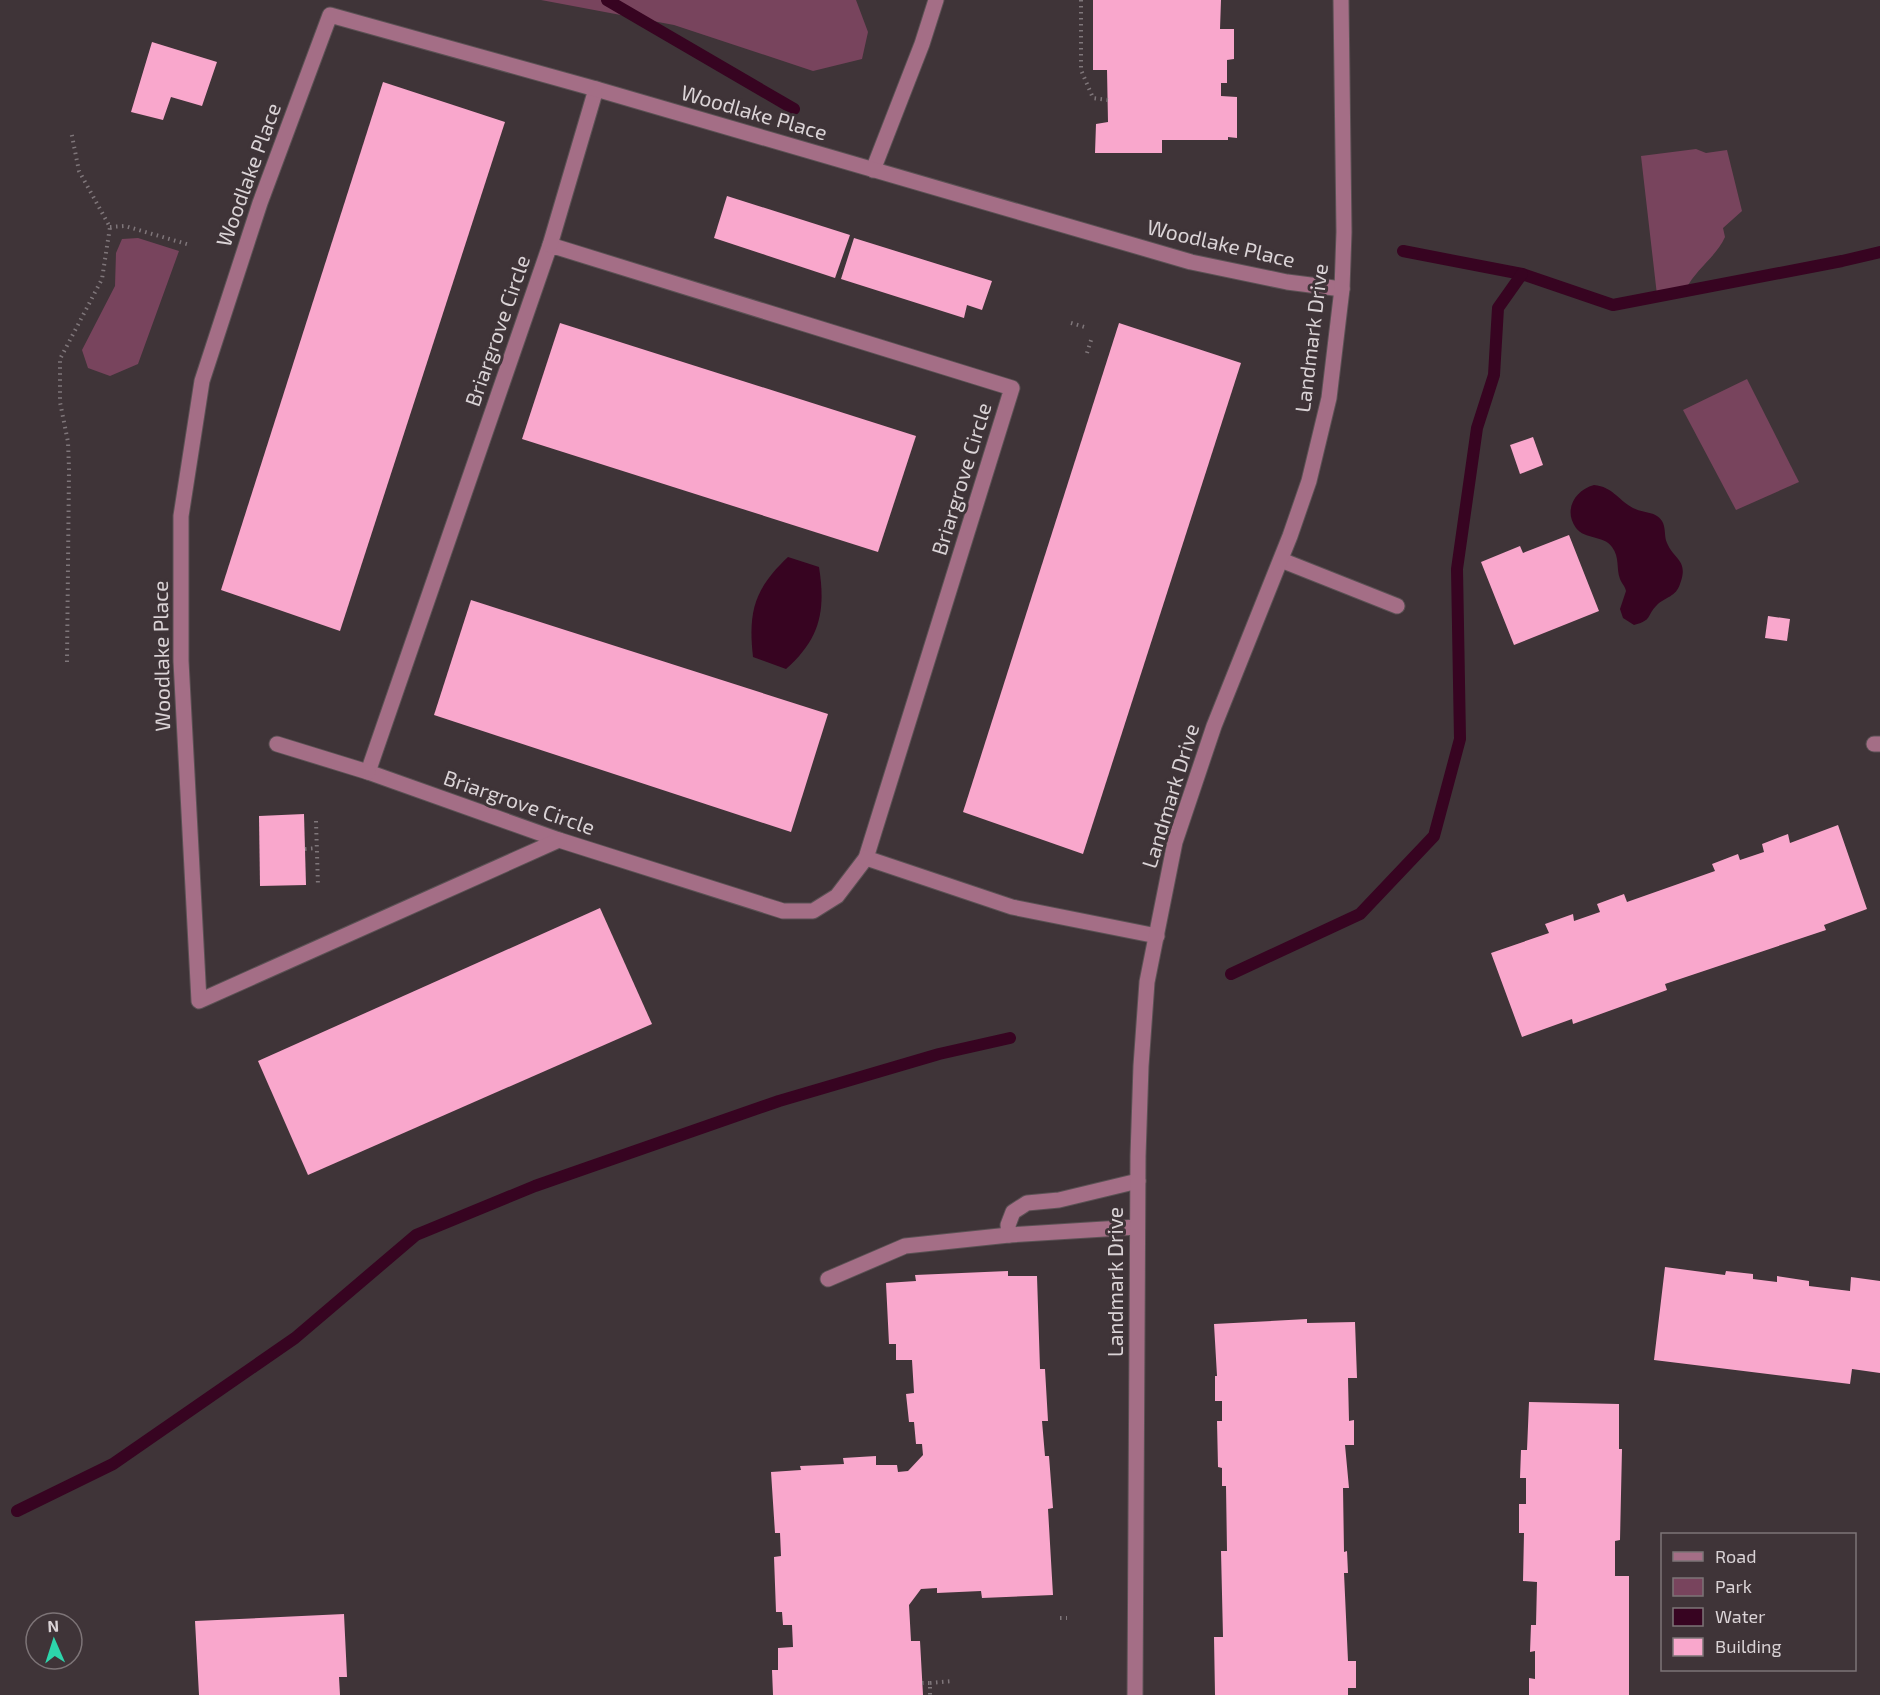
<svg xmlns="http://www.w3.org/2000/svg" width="1880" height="1695" font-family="'Exo 2',sans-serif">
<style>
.green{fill:#78445d}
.water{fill:#370421}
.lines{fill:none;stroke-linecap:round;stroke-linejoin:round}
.stream{stroke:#370421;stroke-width:12}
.building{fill:#f9a7cc}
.minor-casing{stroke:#5b5154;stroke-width:17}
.path{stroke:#7f767a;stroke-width:4;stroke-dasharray:1.5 4.5;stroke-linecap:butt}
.minor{stroke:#a46e86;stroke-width:15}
.labels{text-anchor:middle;stroke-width:6;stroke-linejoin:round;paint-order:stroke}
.street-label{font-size:21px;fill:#dad3d6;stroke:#3f3438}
</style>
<rect width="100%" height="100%" fill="#3f3438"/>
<g class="green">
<path d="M541,0H856L868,32L862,59L813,71L674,25Z"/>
<path d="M1696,149L1706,153L1727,150L1742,211L1723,228L1725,237C1716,257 1696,269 1686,289L1657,295L1641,156Z"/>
<path d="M138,238L179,251L138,364L110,376L88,368L82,350L115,286L116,253L122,239Z"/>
<path d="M1747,379L1799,482L1736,510L1683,410Z"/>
</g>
<g class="water">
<path d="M1594,485C1613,487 1617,499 1633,508C1642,513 1656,511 1662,521C1666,527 1664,537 1667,543C1674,560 1689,560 1680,584C1676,597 1665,597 1657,605C1646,616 1653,620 1634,625L1623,618L1620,609L1626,591C1625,586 1622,584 1620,579C1616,568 1620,558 1612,547C1604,535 1585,540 1576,528C1563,510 1575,490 1594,485Z"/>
<path d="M788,557L819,567C826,611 820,639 786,669L753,657C748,612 754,589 788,557Z"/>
</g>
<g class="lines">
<g class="stream">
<path d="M607,0L794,109"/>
<path d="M1403,251L1522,274L1613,305L1842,261L1880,252"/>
<path d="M1231,974L1360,914L1434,836L1460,739L1457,569L1477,428L1494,375L1498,308L1522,274"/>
<path d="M17,1511L113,1464L295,1338L416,1235L535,1186L779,1101L939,1054L1010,1038"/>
</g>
</g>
<g class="building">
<path d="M1093,0H1221L1220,29H1234V59L1227,60V83H1221V96L1237,97V138L1228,137V140H1162V153H1095L1096,124L1108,122L1107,70H1093Z"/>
<path d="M152,42L217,62L202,106L171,97L163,120L131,112Z"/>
<path d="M383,82L505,122L340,631L221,590Z"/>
<path d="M727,196L850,235L835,278L714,238Z"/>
<path d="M854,238L992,281L982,310L967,305L964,318L841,279Z"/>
<path d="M560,323L916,436L878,552L522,439Z"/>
<path d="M1119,323L1241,363L1083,854L963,812Z"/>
<path d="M1533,437L1543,465L1520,474L1510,445Z"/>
<path d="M1569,535L1599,611L1514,645L1481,562L1520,546L1523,553Z"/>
<path d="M471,600L828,714L791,832L434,715Z"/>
<path d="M1768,616L1790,619L1787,641L1765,638Z"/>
<path d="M304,814L306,885L260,886L259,816Z"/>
<path d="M1838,825L1867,909L1824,925L1826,930L1665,984L1667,990L1573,1024L1572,1019L1522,1037L1491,953L1549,933L1545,924L1573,914L1574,921L1600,912L1597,904L1624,894L1627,902L1715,871L1712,864L1738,854L1740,860L1764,852L1762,844L1788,834L1790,843Z"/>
<path d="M600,908L652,1024L308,1175L258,1061Z"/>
<path d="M1665,1267L1725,1275L1726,1271L1753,1274V1279L1777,1282V1276L1809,1281V1286L1850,1291L1851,1277L1880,1281V1373L1852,1369L1850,1384L1654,1360Z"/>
<path d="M1008,1271V1276H1037L1040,1369H1045L1048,1421H1042L1045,1456H1049L1053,1508L1048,1509L1053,1595L982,1598L981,1591L937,1593V1588L921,1589L909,1605L911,1641H920L923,1695H773L772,1670H778V1648L793,1647L792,1625H783L782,1612H776L774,1557L781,1556L780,1533H775L771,1472L801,1470L800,1466L844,1464L843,1458L876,1456V1465H897L898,1472L908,1471L923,1455L922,1444H916L914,1422H909L906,1394L914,1393L912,1360H896V1344H889L886,1283L916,1281L915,1275Z"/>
<path d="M1307,1319V1323L1355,1322L1357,1378H1348L1349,1421L1354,1420V1445H1345L1349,1488H1343L1344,1552L1347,1551L1348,1573H1344L1348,1661H1356V1688H1348V1695H1215L1214,1637H1223L1221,1551H1227L1226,1486H1222V1468L1218,1467L1217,1421H1222V1401H1215V1376H1217L1214,1324Z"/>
<path d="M1529,1402L1619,1404V1449H1622L1620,1540L1615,1541V1576H1629V1695H1529V1678L1535,1679V1651L1530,1652L1531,1625H1536L1537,1582L1523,1581L1524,1533H1519V1504H1526V1478H1520L1521,1450H1527Z"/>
<path d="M344,1614L347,1677H339L340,1695H199L195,1621Z"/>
</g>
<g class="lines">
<g class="minor-casing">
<g id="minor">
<path d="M873,170L922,44L936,0"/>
<path d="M550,245L1012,388L866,858L837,896L813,911H783L559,840L368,772Z"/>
<path d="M550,245L596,89"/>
<path d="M1281,560L1397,606"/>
<path d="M277,744L368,772"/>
<path d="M1874,744H1880"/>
<path d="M559,840L199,1001L181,661V516L202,381L260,203L330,15L596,89L1191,262L1287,282L1342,289"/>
<path d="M866,858L1012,907L1157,936"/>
<path d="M1009,1235L1008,1225L1013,1212L1027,1203L1059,1200L1138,1181"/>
<path d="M828,1279L905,1246L1009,1235L1137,1227"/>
<path d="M1135,1695L1138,1156L1141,1066L1147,982L1175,842L1214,726L1290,536L1309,481L1329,398L1342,289L1344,232L1341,0"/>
</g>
</g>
<g class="path">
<path d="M1081,0V70L1093,98L1108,100"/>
<path d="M110,227L125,226L190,245"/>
<path d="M1071,323L1088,328"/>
<path d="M1087,353L1092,337"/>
<path d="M67,662L69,468L68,442L60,402V359L102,279L110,227L79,171L71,131"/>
<path d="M316,821L318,886"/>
<path d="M305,849L317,848"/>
<path d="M1060,1618H1067"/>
<path d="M922,1683H930V1695"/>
<path d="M930,1683L953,1681"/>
</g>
<use href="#minor" class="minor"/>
</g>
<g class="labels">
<g class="street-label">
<text transform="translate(754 113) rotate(16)" y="7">Woodlake Place</text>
<text transform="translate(249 175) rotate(-70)" y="7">Woodlake Place</text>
<text transform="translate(1221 244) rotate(13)" y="7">Woodlake Place</text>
<text transform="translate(498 331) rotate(-71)" y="7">Briargrove Circle</text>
<text transform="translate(1312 338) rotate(-83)" y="7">Landmark Drive</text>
<text transform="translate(962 479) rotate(-73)" y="7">Briargrove Circle</text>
<text transform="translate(162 656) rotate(-91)" y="7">Woodlake Place</text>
<text transform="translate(1171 796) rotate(-73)" y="7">Landmark Drive</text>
<text transform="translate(519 803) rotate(19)" y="7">Briargrove Circle</text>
<text transform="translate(1116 1282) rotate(-90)" y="7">Landmark Drive</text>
</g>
</g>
<rect x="1661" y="1533" width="195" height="138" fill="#3f3438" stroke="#7d7477" stroke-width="1.5"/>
<rect x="1673" y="1552" width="30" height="9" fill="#a46e86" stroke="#7d7477" stroke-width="1.5"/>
<text x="1715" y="1563" font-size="18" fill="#dad3d6">Road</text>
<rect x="1673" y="1578" width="30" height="18" fill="#78445d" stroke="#7d7477" stroke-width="1.5"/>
<text x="1715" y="1593" font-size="18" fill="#dad3d6">Park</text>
<rect x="1673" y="1608" width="30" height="18" fill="#370421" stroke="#7d7477" stroke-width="1.5"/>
<text x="1715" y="1623" font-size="18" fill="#dad3d6">Water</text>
<rect x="1673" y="1638" width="30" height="18" fill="#f9a7cc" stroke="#7d7477" stroke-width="1.5"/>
<text x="1715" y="1653" font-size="18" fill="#dad3d6">Building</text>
<g transform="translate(54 1641) rotate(357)"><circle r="28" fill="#3f3438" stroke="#7d7477" stroke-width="1.5"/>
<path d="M0-4.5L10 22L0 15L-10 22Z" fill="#2dd5ab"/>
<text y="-9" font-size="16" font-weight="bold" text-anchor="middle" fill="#dad3d6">N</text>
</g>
</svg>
